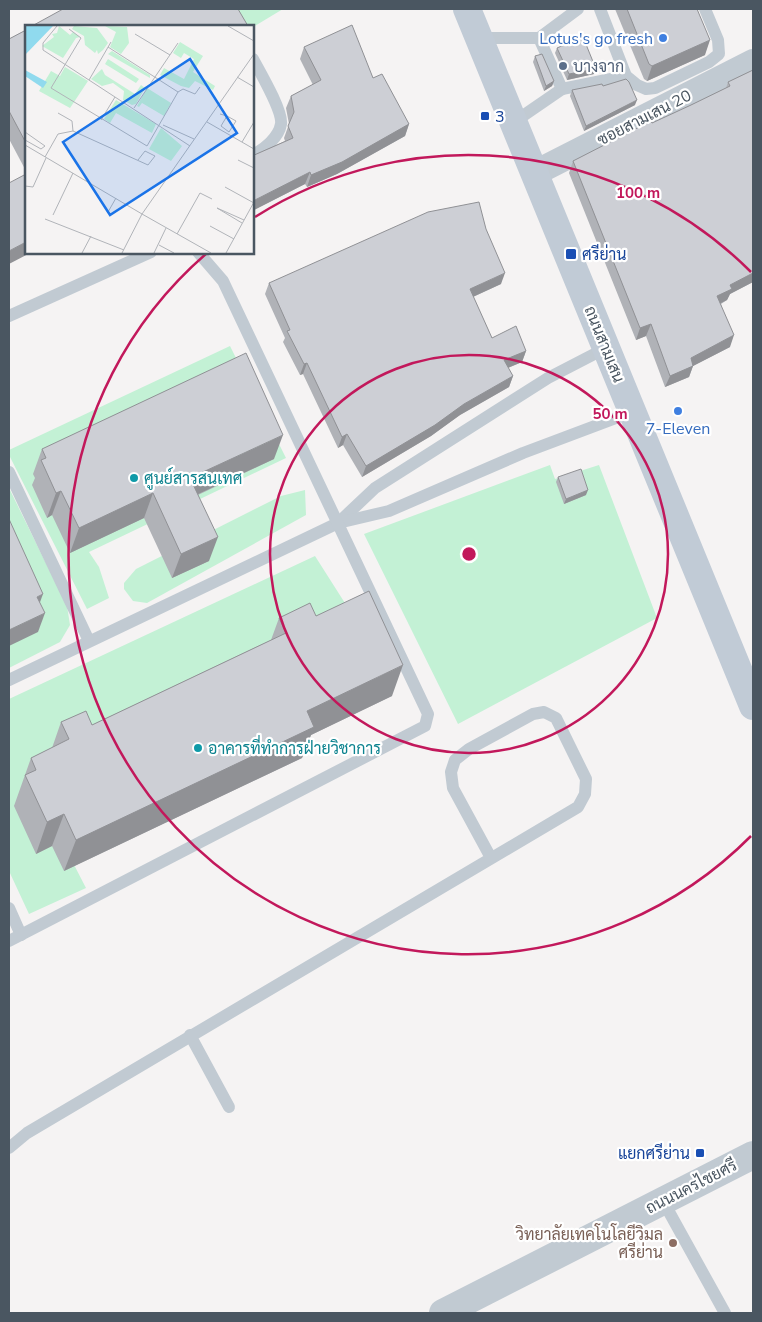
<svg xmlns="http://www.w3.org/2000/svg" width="762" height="1322" font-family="'Nunito Sans',Sarabun,sans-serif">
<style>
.green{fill:#c3f1d5}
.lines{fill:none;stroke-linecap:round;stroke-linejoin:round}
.service{stroke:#c1cad2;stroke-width:12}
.minor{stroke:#c1cad2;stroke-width:26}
.tertiary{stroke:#c1cad2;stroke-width:28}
.secondary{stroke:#c1cbd6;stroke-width:28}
.wall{fill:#b0b2b7}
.shaded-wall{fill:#909195}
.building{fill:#cdcfd5;stroke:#909195}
.ring{fill:none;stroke:#c2185b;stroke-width:2.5}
.shop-dot{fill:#3f7fe0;stroke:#fff;stroke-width:2}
.service-dot{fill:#5c6f8a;stroke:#fff;stroke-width:2}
.transit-dot{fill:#1a4fb4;stroke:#fff;stroke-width:2}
.culture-dot{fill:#0f9aa8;stroke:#fff;stroke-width:2}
.education-dot{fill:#8d6e63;stroke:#fff;stroke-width:2}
.labels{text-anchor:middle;stroke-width:4.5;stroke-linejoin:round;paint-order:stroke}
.shop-label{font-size:16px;fill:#366cbe;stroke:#fff;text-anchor:end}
.service-label{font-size:16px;fill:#4e5e75;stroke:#fff;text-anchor:start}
.transit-label{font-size:16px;fill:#164399;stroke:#fff;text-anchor:start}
.street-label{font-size:16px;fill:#4a5661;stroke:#fff}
.culture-label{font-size:16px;fill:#0d838f;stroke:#fff;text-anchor:start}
.education-label{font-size:16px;fill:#785e54;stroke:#fff;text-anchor:end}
.inset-road{fill:none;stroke:#b1b4b9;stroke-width:1}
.view{fill:#1a73e8;fill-opacity:0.15;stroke:#1a73e8;stroke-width:2.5}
.inset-edge{fill:none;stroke:#4a5661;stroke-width:2.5}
.centre{fill:#c2185b;stroke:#fff;stroke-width:2.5}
.ring-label{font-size:15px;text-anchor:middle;font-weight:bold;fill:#c2185b;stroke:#fff;stroke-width:4.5;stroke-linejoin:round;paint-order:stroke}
</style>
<rect width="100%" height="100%" fill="#f5f3f3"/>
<g class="green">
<path d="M172,9H283L253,27L135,26Z"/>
<path d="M230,346L286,458L89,552L99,567L109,598L87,609L9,455V450Z"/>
<path d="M550,465L555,479L599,465L657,618L458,724L364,534Z"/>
<path d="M9,488L67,606L70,625L60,642L9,668Z"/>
<path d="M305,490L306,515L147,603L133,601L124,589V583L136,569L281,496Z"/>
<path d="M315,556L357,622L38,795L86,888L29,914L9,871V699Z"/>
</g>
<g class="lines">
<g class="service">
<path d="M600,9L626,76L637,85L646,89L655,88L709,62L719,54L718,40L705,9"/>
<path d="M480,38H539L562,89L514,122"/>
<path d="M539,38L578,9"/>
<path d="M562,89L626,76"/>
<path d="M252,155C264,150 279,137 281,124C283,111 260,72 253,59"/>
<path d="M9,316L151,252"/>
<path d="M9,472L89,641"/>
<path d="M338,523L375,488L548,378L606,348"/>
<path d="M9,680L338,523L389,511L523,453L632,412"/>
<path d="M9,908L21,935"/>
<path d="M9,941L425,726L428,714L223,281L198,252"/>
<path d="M190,1035L229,1107"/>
<path d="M9,1148L27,1133C210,1023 394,915 578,807L585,794L586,779L556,718L544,712L533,714L469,749L455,760L451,772L453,788L491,858"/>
<path d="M663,1201L725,1313"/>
</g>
<path class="minor" d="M535,173L753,62"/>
<path class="tertiary" d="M443,1313L753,1155"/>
<path class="secondary" d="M467,9L753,706"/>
</g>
<g class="wall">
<path d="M615,9H697L705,55L647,81L644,79Z"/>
<path d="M26,30V171L9,139V39Z"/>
<path d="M304,47L373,78L409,124L405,136L337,174L307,187L305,184L252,211V156L285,141L284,138L289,124L286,108L291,96L313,85L300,59Z"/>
<path d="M557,48L596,69L594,74L567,80L555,53Z"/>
<path d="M535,56L554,81L552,86L544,91L533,62Z"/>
<path d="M753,70V282L730,294L727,300L721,304L730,347L693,366L689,377L665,387L646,336L636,340L569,173L573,161L652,123L691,105L726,88L728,82Z"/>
<path d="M603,86L635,105L584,131L570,96L572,90Z"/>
<path d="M269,283L501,284L473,297L492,338L526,351L522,362L508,368L513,376L509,387L460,415L431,436L362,477L343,445L338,448L303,374L300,375L283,342L285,338L265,294Z"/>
<path d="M42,449L274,459L198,495L209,561L172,578L144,518L70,553L52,515L47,518L32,485L35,478L33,474Z"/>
<path d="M558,477L586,495L564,504L556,482Z"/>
<path d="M316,616L392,696L311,735L302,758L64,871L52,846L36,854L14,806L31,758L52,748L61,722L92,725L271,640L279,618Z"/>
</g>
<g class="shaded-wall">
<path d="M710,40L705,55L647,81L652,66Z"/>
<path d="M596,69L594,74L567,80L569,74Z"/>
<path d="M554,81L552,86L544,91L546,86Z"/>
<path d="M637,100L635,105L584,131L586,126Z"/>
<path d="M409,124L405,136L337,174L307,187L311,175Z"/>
<path d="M310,172L305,184L252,211L253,201Z"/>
<path d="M26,242V252H32L9,264V251Z"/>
<path d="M505,273L501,284L466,300L470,289Z"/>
<path d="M753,273V282L730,294L727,300L713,307L717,296L730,285Z"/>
<path d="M651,324L646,336L636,340L640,328Z"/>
<path d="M734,335L730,347L693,366L689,377L665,387L670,376L691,358Z"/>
<path d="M526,351L522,362L500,371L504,360Z"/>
<path d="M307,363L303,374L300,375L304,364Z"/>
<path d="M513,376L509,387L460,415L431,436L362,477L366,466L464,404Z"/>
<path d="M347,434L343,445L338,448L342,437Z"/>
<path d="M283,435L274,459L181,502L190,478Z"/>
<path d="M588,490L586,495L564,504L566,499Z"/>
<path d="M61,491L52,515L47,518L56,493Z"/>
<path d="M153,493L144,518L70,553L79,528Z"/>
<path d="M218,537L209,561L172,578L181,554Z"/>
<path d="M43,594L36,613L37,597Z"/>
<path d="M45,613L38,632L9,646V630Z"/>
<path d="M403,665L392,696L311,735L302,758L64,871L76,840L307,711Z"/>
<path d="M64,814L52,846L36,854L47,822Z"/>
</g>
<g class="building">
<path d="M63,9H238L248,26H32Z"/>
<path d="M627,9H697L710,40L652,66L649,64Z"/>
<path d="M352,25L373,78L382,74L409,124L342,162L311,175L310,172L253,201L252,156L293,138L288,126L294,112L291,96L321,80L304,47Z"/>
<path d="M26,30V143L9,111V39Z"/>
<path d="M583,37L596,69L569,74L557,48Z"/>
<path d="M542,54L554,81L546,86L535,56Z"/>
<path d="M753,70V273L730,285L732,289L717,296L734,335L691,358L693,366L670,376L651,324L640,328L573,161L651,121L652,123L691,105L730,86L728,82Z"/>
<path d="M626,79L629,82L637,100L586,126L572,90L602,84L603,86Z"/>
<path d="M26,174V242L9,251V183Z"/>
<path d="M479,202L486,229L505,273L470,289L492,338L516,326L526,351L504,360L513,376L464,404L435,425L366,466L347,434L342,437L307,363L304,364L287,331L290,330L269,283L428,212Z"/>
<path d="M246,353L283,435L190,478L218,537L181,554L153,493L79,528L61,491L56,493L41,460L46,458L42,449Z"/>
<path d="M581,469L588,490L566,499L558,477Z"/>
<path d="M9,519L43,594L37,597L45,613L9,630Z"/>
<path d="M369,591L403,665L307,711L314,727L76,840L64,814L47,822L25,775L36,770L31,758L69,739L61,722L86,711L92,725L286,633L279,618L310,603L316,616Z"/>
</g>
<g class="ring">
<circle cx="469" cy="554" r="199"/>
<path d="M751 836A399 399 0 1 1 207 253M255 217A399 399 0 0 1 751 272"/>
</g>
<g class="shop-dot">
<circle cx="663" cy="38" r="5"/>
<circle cx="678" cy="411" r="5"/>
</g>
<circle class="service-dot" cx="563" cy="66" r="5"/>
<g class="transit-dot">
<rect x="480" y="111" width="10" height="10" rx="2.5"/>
<rect x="565" y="248" width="12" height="12" rx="2.5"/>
<rect x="695" y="1148" width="10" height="10" rx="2.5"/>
</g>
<g class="culture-dot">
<circle cx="134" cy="478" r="5"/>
<circle cx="198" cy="748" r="5"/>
</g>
<circle class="education-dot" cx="673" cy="1243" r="5"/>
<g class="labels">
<g class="shop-label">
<text x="653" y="44">Lotus's go fresh</text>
<text x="678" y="434" text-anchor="middle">7-Eleven</text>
</g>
<g class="service-label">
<text x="573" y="72">บางจาก</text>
</g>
<g class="transit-label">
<text x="495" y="122">3</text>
<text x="582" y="260">ศรีย่าน</text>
<text x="690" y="1159" text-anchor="end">แยกศรีย่าน</text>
</g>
<g class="street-label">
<text transform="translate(644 117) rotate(-27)" y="6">ซอยสามเสน 20</text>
<text transform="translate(605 344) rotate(68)" y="6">ถนนสามเสน</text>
<text transform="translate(691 1186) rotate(-27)" y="6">ถนนนครไชยศรี</text>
</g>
<g class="culture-label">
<text x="144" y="484">ศูนย์สารสนเทศ</text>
<text x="208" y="754">อาคารที่ทำการฝ่ายวิชาการ</text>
</g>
<g class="education-label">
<text x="663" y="1240">วิทยาลัยเทคโนโลยีวิมล<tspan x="663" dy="18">ศรีย่าน</tspan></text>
</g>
</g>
<g transform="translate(25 25)">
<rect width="229" height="229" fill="#f5f3f3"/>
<path d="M34,1L45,10L48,7L55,12L51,13L38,33L17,21L29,12L27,9L32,8ZM49,1L72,3L83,18L78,25L73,29L72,25L70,28L60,20L59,11L47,4ZM80,1L102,2L104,18L96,29L85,22L91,7ZM155,17L178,31L168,47L190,61L188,65L170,56L164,63L156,61L135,50L139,43L159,54L169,34L159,28L156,33L148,28ZM87,26L125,50V53L83,29ZM83,34L114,54L111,58L80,39ZM40,42L63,56L45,83L14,66L26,46L35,51ZM77,44L80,50L110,69L116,60L120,63L111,79L107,80L98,75L99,66L88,58L77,61L66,54ZM122,63L146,78L139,91L117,78L114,82L112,81ZM91,75L131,99L127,108L91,88L85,98L79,94ZM136,103L157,121L146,136L124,124Z" fill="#c3f1d5"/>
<path d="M0,1H28L0,30ZM0,45L22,57L18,63L0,51Z" fill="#90daee"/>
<path class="inset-road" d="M32,1L18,18V25L165,121M203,1L229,16M44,4L56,13L26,63L122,121L153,67L158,64L170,69L175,62M110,9L145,30M83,22L153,67M212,52L229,62M64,55L86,17M109,83L153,18M33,88L47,96L48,106M195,89L202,91L211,96L204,107L196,101L202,91M76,95L90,72M182,97L229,124M138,100L169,114M0,107L20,121L16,124L0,115M217,117L229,97M0,120L117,189M20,132L33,109L48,106L123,140L130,131L120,126L113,135M213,135L229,143M0,161L8,162L21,133M200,162L229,178M83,187L91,173M117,189L186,228M28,190L48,148M20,194L99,225M217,198L192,183L219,195M185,201L209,214M152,209L175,168L187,174M134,220L149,228M57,228L66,211M97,228L117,189L229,29M129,228L141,203M201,228L229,177"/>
<path class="view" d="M165,34L212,108L85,190L38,117Z"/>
<rect width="229" height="229" class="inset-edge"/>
</g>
<circle cx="469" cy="554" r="8" class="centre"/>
<g class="ring-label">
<text x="638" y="198">100 m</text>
<text x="610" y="419">50 m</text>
</g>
<rect width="762" height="1322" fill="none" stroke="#4a5661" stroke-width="20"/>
</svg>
